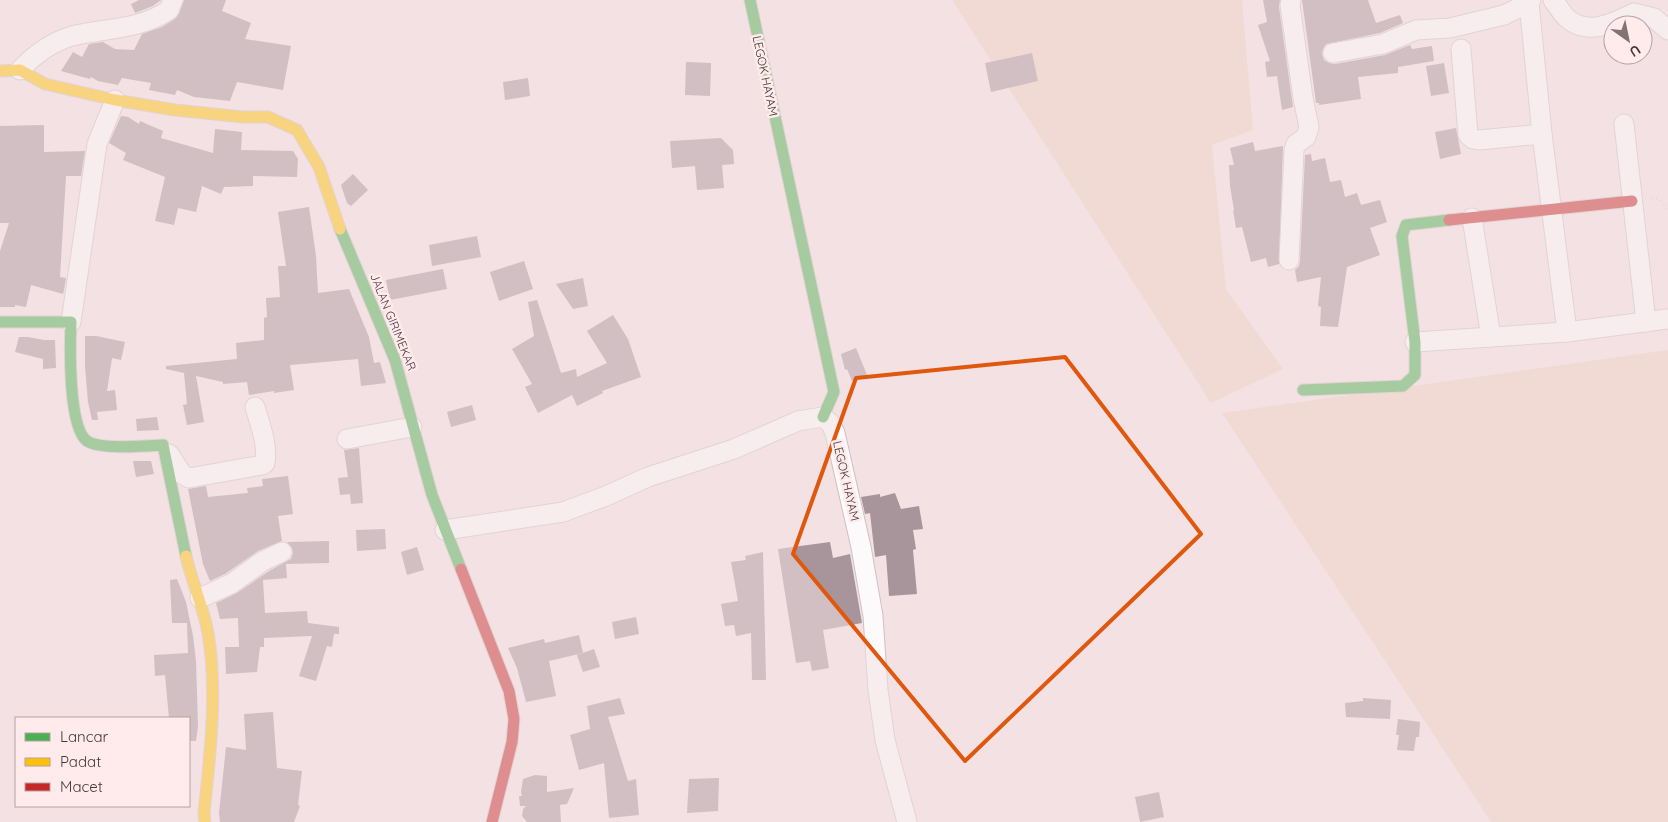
<svg xmlns="http://www.w3.org/2000/svg" width="1668" height="822" font-family="Quicksand,sans-serif">
<style>
.green{fill:#f0d1c1}
.building{fill:#a8959c}
.lines{fill:none;stroke-linecap:round;stroke-linejoin:round}
.street-casing{stroke:#cfc0c2;stroke-width:21}
.fast-casing{stroke:#cfc0c2;stroke-width:13}
.slow-casing{stroke:#cfc0c2;stroke-width:13}
.jam-casing{stroke:#cfc0c2;stroke-width:13}
.path{stroke:#d9d3d4;stroke-width:3;stroke-dasharray:1 4;stroke-linecap:butt}
.street{stroke:#fdfafb;stroke-width:19}
.fast{stroke:#4caf50;stroke-width:11}
.slow{stroke:#ffc107;stroke-width:11}
.jam{stroke:#c62828;stroke-width:11}
.marked{fill:none;stroke:#e0570e;stroke-width:4;stroke-linejoin:round}
.labels{text-anchor:middle;stroke-width:5;stroke-linejoin:round;paint-order:stroke}
.street-label{font-size:12px;fill:#443739;stroke:#ffeaec}
</style>
<rect width="100%" height="100%" fill="#f3e1e3"/>
<g class="green">
<path d="M952,0H1242L1253,130L1212,145L1226,289L1283,369L1211,403Z"/>
<path d="M1668,350V822H1491L1222,413Z"/>
</g>
<g class="building">
<path d="M139,0H161L153,6L135,13L131,4Z"/>
<path d="M184,0H226L222,11L251,23L245,39L291,46L283,90L237,82L230,101L194,97L177,90L175,95L149,90L151,83L122,78L118,85L98,81L91,77L90,79L61,71L73,52L82,57L89,44L103,42L115,49L134,50L142,34L162,27L175,19L179,14Z"/>
<path d="M1263,0H1280L1279,7L1293,107L1282,110L1277,76L1267,77L1265,62L1270,61L1258,25L1267,22Z"/>
<path d="M1302,0H1368L1376,23L1400,15L1403,23L1380,33L1326,44L1323,49L1322,54L1324,60L1329,63L1335,64L1385,55L1410,45L1412,49L1432,46L1434,61L1398,67V73L1358,77L1361,99L1319,105V103H1316Z"/>
<path d="M1032,53L1038,81L991,92L985,63Z"/>
<path d="M686,62L711,63L710,96L685,95Z"/>
<path d="M1444,63L1449,93L1431,96L1426,66Z"/>
<path d="M528,78L530,96L505,100L503,82Z"/>
<path d="M121,116L128,117L139,124L140,121L163,131L161,138L213,153L215,129L242,132L241,150L293,151L298,159L297,177L253,176V186L224,187L221,194L202,186L196,212L178,208L174,225L155,221L165,177L123,160L126,153L109,143Z"/>
<path d="M44,125V152L85,151L81,176H66L60,277L66,278L64,290L63,294L31,285L26,307L15,305V307H0V251L9,223H0V126Z"/>
<path d="M1456,128L1461,154L1440,159L1435,132Z"/>
<path d="M721,138L733,150L734,164L722,165L724,188L697,190L695,166L672,168L670,141Z"/>
<path d="M1253,142L1255,151L1283,146L1279,264L1268,267L1266,258L1251,262L1242,227L1236,228L1233,210H1234L1230,186L1229,165H1234L1230,148Z"/>
<path d="M1311,154L1312,161L1325,158L1330,182L1341,180L1345,197L1357,193L1361,205L1380,200L1387,222L1370,228L1380,255L1347,267L1338,327L1320,326L1321,307L1318,306L1321,277L1297,282L1295,270L1299,266L1300,261L1305,155Z"/>
<path d="M353,174L368,190L351,206L347,203L341,185Z"/>
<path d="M309,207L316,256L318,293L349,289L369,337L374,363L380,362L386,383L361,386L358,359L290,365L294,390L274,393V391L249,395L247,382L223,384V382L196,376L204,422L187,425L183,405L187,404L184,373L166,369V366L237,359L236,343L264,340V318L267,317L266,298L280,297L278,266H286L278,212Z"/>
<path d="M477,236L481,257L432,266L429,245Z"/>
<path d="M524,261L533,289L499,301L490,272Z"/>
<path d="M443,269L447,289L390,300L386,280Z"/>
<path d="M583,278L588,306L573,309L556,284Z"/>
<path d="M537,300L561,373L576,369L577,377L607,363L587,331L613,315L628,339L641,377L602,391L603,393L577,406L572,395L538,413L525,387L532,384L512,349L534,336L528,302Z"/>
<path d="M85,336H96L125,342L121,360L112,358L107,391L115,390L117,410L97,412L98,420H92L88,402L85,366Z"/>
<path d="M19,337H28L44,340H55L56,368L43,369V359L15,352Z"/>
<path d="M856,348L867,375L852,381L847,369L845,370L841,354Z"/>
<path d="M472,405L476,420L451,427L447,412Z"/>
<path d="M157,417L159,430L137,431L136,419Z"/>
<path d="M359,448L363,503L351,504L350,494L340,495L338,478L348,477L344,450Z"/>
<path d="M133,461H151L154,474L136,477Z"/>
<path d="M288,476L293,514L278,516L282,541L258,551L225,574L210,581L203,564L188,489L206,486L208,497L248,493L247,488L263,486L262,479Z"/>
<path d="M895,493L901,509L919,506L923,529L913,530L916,549L913,550L917,594L889,596L886,555L875,557L870,513L865,514L861,497L880,494V497Z"/>
<path d="M385,529L386,549L357,551L356,530Z"/>
<path d="M329,541V563L286,564L287,578L263,580L265,613L307,611L308,623L339,627V634H334L332,647L327,646L316,681L299,676L312,636L264,638V647H260L257,672L226,674L225,647H239L238,618L220,619L216,603L237,593L269,571L291,559L293,553L292,548L287,542Z"/>
<path d="M830,542L833,558L850,554L862,623L823,630L829,668L812,671L810,661L796,663L778,549Z"/>
<path d="M417,547L424,570L407,575L401,552Z"/>
<path d="M763,552L766,680H752L751,633L736,636L734,625L725,626L721,604L738,601L731,562L746,560L745,556Z"/>
<path d="M177,579L186,602L193,636L196,661L198,726L196,741H189V718H169L165,675L155,676L154,655L188,653L187,623H172L170,580Z"/>
<path d="M636,617L639,634L615,639L612,622Z"/>
<path d="M579,635L583,653L549,661L556,696L526,702L517,668L508,648L544,639L545,643Z"/>
<path d="M594,649L600,667L583,672L577,655Z"/>
<path d="M620,698L625,714L608,717L628,781L636,779L639,815L609,818L604,763L579,770L570,735L590,729L587,706Z"/>
<path d="M1363,698L1391,700L1390,719L1346,717L1345,703L1363,701Z"/>
<path d="M273,712L277,768L302,771L298,805L300,806L294,822H220L219,813L226,747L246,750L244,714Z"/>
<path d="M1398,719L1420,722L1419,737H1416L1414,751L1397,750L1399,735H1396Z"/>
<path d="M535,775L547,776V792L574,788L567,804L560,805L561,822H527L522,816L523,809L526,806H520L519,796H522L521,792L523,779Z"/>
<path d="M719,778L718,811L687,813L689,779Z"/>
<path d="M1159,792L1164,817L1140,822L1135,797Z"/>
</g>
<g class="lines">
<g class="street-casing">
<g id="street">
<path d="M1553,0C1558,6 1562,14 1568,19C1588,36 1614,23 1634,13L1654,18L1668,30"/>
<path d="M1529,3L1542,134L1567,332"/>
<path d="M1461,49L1468,135L1473,139L1479,140L1542,134"/>
<path d="M1333,53L1383,44L1416,30L1450,28L1504,15L1529,3L1531,0"/>
<path d="M20,70C34,55 52,42 72,36C105,28 140,30 169,10L173,0"/>
<path d="M1624,124L1646,322"/>
<path d="M1472,218L1491,337"/>
<path d="M1289,260L1294,150L1296,144L1306,137L1309,127L1303,98L1290,5L1291,0"/>
<path d="M71,322L97,144L115,100"/>
<path d="M1415,342L1567,332L1668,319"/>
<path d="M347,439L412,427"/>
<path d="M169,454L182,474L189,478L262,465L265,463C268,445 260,424 255,407"/>
<path d="M445,530L563,512L606,496L648,477L734,449L798,421L823,417L831,424L835,433L861,547L873,616L878,690L885,740L907,822"/>
<path d="M200,598L231,584L263,561L282,552"/>
</g>
</g>
<g class="fast-casing">
<g id="fast">
<path d="M750,0L834,392L823,417"/>
<path d="M340,229L395,360L432,495L461,569"/>
<path d="M0,322H71C70,345 68,427 87,441C100,450 147,446 163,445L186,556"/>
<path d="M1303,390L1403,386L1415,375V342L1402,236L1406,225L1449,220"/>
</g>
</g>
<g class="slow-casing">
<g id="slow">
<path d="M0,71L20,70L45,84L115,100L175,110L243,117H268L297,130L319,167L340,229"/>
<path d="M186,556C192,582 203,606 208,633C218,693 210,754 204,813L205,822"/>
</g>
</g>
<g class="jam-casing">
<g id="jam">
<path d="M1449,220L1632,201"/>
<path d="M461,569L509,691L514,719L512,742L492,822"/>
</g>
</g>
<path class="path" d="M1651,199H1659L1668,210"/>
<use href="#street" class="street"/>
<use href="#fast" class="fast"/>
<use href="#slow" class="slow"/>
<use href="#jam" class="jam"/>
</g>
<path d="M0 0H1668V822H0ZM1065,357L1201,534L965,761L793,554L856,378Z" fill="#f3e1e3" fill-opacity=".55" fill-rule="evenodd"/>
<path class="marked" d="M1065,357L1201,534L965,761L793,554L856,378Z"/>
<g class="labels">
<g class="street-label">
<text transform="translate(765 76) rotate(78)" y="4">LEGOK HAYAM</text>
<text transform="translate(393 322) rotate(68)" y="4">JALAN GIRIMEKAR</text>
<text transform="translate(846 481) rotate(77)" y="4">LEGOK HAYAM</text>
</g>
</g>
<rect x="15" y="717" width="175" height="90" fill="#ffeaec" stroke="#b4a2a4"/>
<rect x="25" y="733" width="25" height="8" fill="#4caf50" stroke="#b4a2a4"/>
<text x="60" y="742" font-size="15" fill="#443739">Lancar</text>
<rect x="25" y="758" width="25" height="8" fill="#ffc107" stroke="#b4a2a4"/>
<text x="60" y="767" font-size="15" fill="#443739">Padat</text>
<rect x="25" y="783" width="25" height="8" fill="#c62828" stroke="#b4a2a4"/>
<text x="60" y="792" font-size="15" fill="#443739">Macet</text>
<g transform="translate(1628 40) rotate(147)"><circle r="24" fill="#ffeaec" stroke="#b4a2a4"/>
<path d="M0-4L9 19L0 12L-9 19Z" fill="#817274"/>
<text y="-8" font-size="14" font-weight="bold" text-anchor="middle" fill="#443739">U</text>
</g>
</svg>
